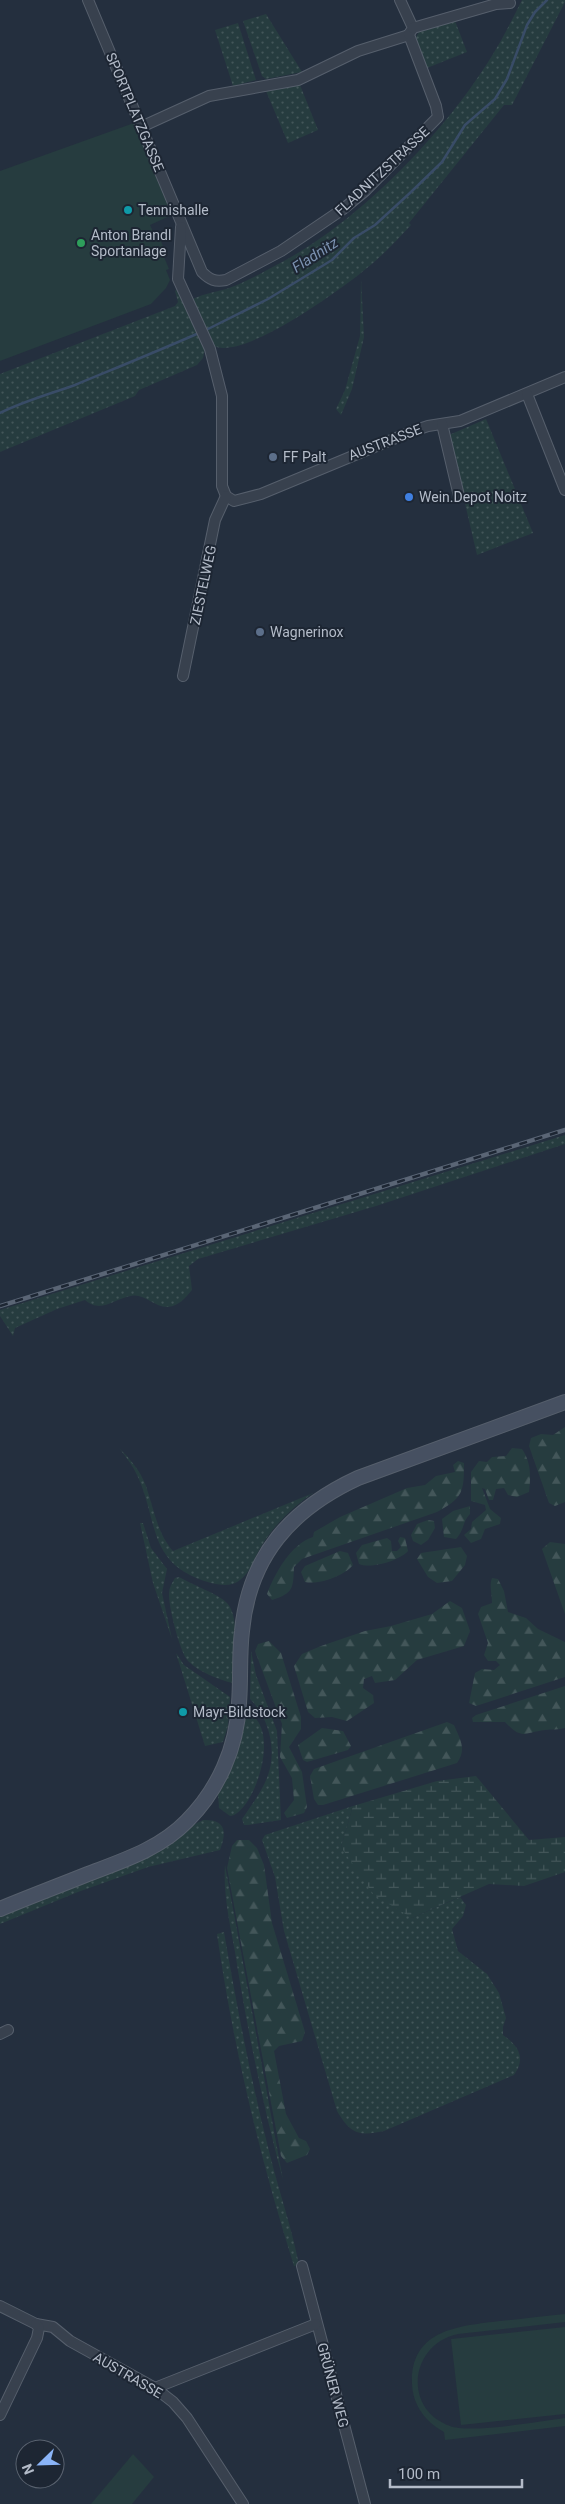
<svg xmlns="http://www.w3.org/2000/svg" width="565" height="2504" font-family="Roboto,sans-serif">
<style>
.grass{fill:url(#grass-dots)}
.forest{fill:url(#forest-firs)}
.wetland{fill:url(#wetland-marsh)}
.garden{fill:#263c3f}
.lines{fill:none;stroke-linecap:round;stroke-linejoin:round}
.stream{stroke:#394c67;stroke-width:2.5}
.minor-casing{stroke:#565f6c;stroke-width:12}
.secondary-casing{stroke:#565f6c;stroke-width:16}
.minor{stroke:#38414e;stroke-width:10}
.secondary{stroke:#465061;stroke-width:14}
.rail-casing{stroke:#5a6575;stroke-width:4.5}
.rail{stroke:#1d2633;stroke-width:2.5;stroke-dasharray:8;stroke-linecap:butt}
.culture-dot{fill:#0f9aa8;stroke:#1d2633;stroke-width:2}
.leisure-dot{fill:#2e9e5b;stroke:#1d2633;stroke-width:2}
.service-dot{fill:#5c6f8a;stroke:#1d2633;stroke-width:2}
.shop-dot{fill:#3f7fe0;stroke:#1d2633;stroke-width:2}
.labels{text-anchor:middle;stroke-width:4;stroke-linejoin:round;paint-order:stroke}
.street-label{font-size:14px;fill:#b4bcc9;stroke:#1d2633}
.poi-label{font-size:14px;fill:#b4bcc9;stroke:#1d2633;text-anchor:start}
.water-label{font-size:15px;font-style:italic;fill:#7c92b1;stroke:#1d2633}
</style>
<defs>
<pattern id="grass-dots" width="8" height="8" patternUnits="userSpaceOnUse" patternTransform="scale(1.25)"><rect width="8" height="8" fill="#263c3f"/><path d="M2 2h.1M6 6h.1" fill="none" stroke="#435659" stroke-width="1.8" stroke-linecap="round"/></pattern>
<pattern id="forest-firs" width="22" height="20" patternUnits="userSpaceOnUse" patternTransform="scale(1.25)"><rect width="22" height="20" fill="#263c3f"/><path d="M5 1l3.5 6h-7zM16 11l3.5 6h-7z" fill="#435659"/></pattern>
<pattern id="wetland-marsh" width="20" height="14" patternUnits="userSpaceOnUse" patternTransform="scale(1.25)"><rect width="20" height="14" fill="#263c3f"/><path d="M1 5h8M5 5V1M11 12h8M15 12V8" fill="none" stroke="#435659"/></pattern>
</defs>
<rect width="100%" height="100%" fill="#242f3e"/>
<g class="grass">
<path d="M522,0H565V2L512,105H504L409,223L411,225C399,238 386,252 373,263C348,285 244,361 214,346L193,299C205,293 217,292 229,288C248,281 267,270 284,261C363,218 447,130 493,54C504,36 513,18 522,0Z"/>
<path d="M266,14L302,72L266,79L262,76L243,21Z"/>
<path d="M455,21L467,52L427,68L415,39L419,32Z"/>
<path d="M238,23L256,80L233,86L215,30Z"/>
<path d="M300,85L318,130L288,143L266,91Z"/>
<path d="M361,279L364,337L352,389L341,415L336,409L345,390L360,336Z"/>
<path d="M177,289L205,349L203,358L197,365L139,390L135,396L0,452V374L175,306L178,302L175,291Z"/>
<path d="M486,419L533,533L477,555L449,435Z"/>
<path d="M565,1135V1144L376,1206L198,1259L189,1266L192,1290C185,1298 179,1306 168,1307C155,1308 144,1293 131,1296C113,1299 101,1314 85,1300L57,1309L15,1328L13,1336L0,1316V1310Z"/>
<path d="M119,1448C130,1459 140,1470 146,1486C154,1509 157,1533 173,1551L313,1493C293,1507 275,1524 262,1545C255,1556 251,1572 240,1580C232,1587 220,1585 211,1583C147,1565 159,1524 138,1477C133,1466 126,1457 119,1448Z"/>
<path d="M140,1523H143L151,1548L167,1569L162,1593L172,1639L153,1583Z"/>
<path d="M179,1577C191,1584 220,1595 227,1603C241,1617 234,1664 233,1683C219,1680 199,1672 188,1661C180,1653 168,1605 169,1593C169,1588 172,1583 175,1578Z"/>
<path d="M251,1651L256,1675L277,1731L281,1820L248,1825H244L242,1819C251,1806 263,1790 268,1775C277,1750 269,1717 250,1699Z"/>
<path d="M176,1653L184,1665L230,1697L228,1726L223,1742L205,1746Z"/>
<path d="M245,1711C285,1726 253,1814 230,1816L219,1808L218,1794L237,1753Z"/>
<path d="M353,1806L341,1847L412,1918L460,1897L466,1905L463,1916L452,1929L458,1951L487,1974L499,1993L506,2018L503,2027V2035C519,2046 526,2058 514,2075L384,2131C358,2137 350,2133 337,2111L284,1931L275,1877L262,1840L265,1835Z"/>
<path d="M203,1820C226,1819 227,1832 220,1850L148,1867L78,1892L0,1924V1917L141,1861L170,1845L195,1824Z"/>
<path d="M225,1865L283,2180C263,2105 247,2029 235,1952C230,1924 223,1894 225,1865Z"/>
<path d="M224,1932C237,2007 251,2081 270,2155C279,2192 292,2228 299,2265L294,2266C260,2158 233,2046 217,1934Z"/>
</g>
<g class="forest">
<path d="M565,1427V1502L555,1506L549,1503L529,1446L531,1438L541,1434L553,1435Z"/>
<path d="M512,1448L522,1449C531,1462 531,1476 529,1492L517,1497L508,1495L504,1488L496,1489L493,1500H489L485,1489L482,1488L490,1509L501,1518L500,1524L485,1529L481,1539L471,1543L464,1535L471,1529L472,1522L486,1510L485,1505L471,1501V1472L479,1461L487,1462L492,1457L506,1456Z"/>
<path d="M458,1461L464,1463C464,1492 463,1498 437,1512L302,1559L294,1567C293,1588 294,1593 272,1600L267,1594C275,1573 291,1544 313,1537L314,1532L340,1517L407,1488L425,1485L436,1476L455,1472L453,1465Z"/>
<path d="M470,1506V1514C462,1522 465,1529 456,1539L444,1537L442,1519L453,1511Z"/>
<path d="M428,1520L434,1521L435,1528L428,1540L421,1545L413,1541L411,1535L417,1524Z"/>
<path d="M400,1537L405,1538L408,1551C399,1561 371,1569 359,1564L356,1553L362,1545L387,1538L391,1541L392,1551H397L401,1547L398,1541Z"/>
<path d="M550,1542L565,1544V1614L542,1549Z"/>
<path d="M461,1547L467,1556L465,1565L452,1581L437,1583L428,1577L417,1559L421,1553Z"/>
<path d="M340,1551L348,1553L353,1565C344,1576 319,1585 305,1582L301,1572L305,1566Z"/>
<path d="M492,1578L498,1579L504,1591L508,1612L526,1618L538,1629L565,1642V1677L476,1706L469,1703L475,1673L482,1669L494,1670L500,1665L496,1661H488L484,1655L488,1643L478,1614L481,1607L492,1603C492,1594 489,1586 492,1578Z"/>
<path d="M450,1601L462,1608L470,1631L464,1646L417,1660L395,1680L375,1683L372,1676L364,1679L363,1688L373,1695L374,1703L347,1721L332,1717L315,1718L308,1712L294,1666L302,1654L321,1646L365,1631L391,1626L432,1614Z"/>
<path d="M269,1641L281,1653L301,1717V1729L289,1747L302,1772L307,1807L304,1813L287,1818L284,1813L294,1800L292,1778L280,1757L282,1724L255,1651L258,1644Z"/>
<path d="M565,1686V1728C558,1730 552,1729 545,1730C523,1733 522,1740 505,1722H473L472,1718L476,1715Z"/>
<path d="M447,1722L454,1725C460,1739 467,1749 457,1763L323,1805H318L314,1799L310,1776L314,1769Z"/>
<path d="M322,1728L343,1731L351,1746L348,1750L307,1762L303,1760L298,1745Z"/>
<path d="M237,1840H249L257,1848L264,1865L272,1923L305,2032L302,2041L279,2046L274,2051L286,2114L299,2138L306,2141L310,2149L307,2155L287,2163L281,2156L227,1868L232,1846Z"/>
</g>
<path class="wetland" d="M476,1776L529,1840L565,1837V1872L524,1886L489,1884L412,1918L374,1895L341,1847L353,1806L437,1781Z"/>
<g class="garden">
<path d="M134,123L172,215L150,225L157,240L160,239L165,251L162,252L169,269L166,270L170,280L166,288L151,304L0,361V171Z"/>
<path d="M565,2314V2322L458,2334C410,2344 402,2409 450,2426C471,2434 540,2421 565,2418V2426L445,2440L444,2432C426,2422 413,2406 412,2384C410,2329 460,2326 500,2321C522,2319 543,2316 565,2314Z"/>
<path d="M565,2327V2414L461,2425L451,2339Z"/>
<path d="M133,2454L154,2477L132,2504H91Z"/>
</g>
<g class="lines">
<g class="stream">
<path d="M204,331L268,299L332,260L354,238L375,225L411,192L442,162L465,125L495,99L507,79L527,25L535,12L547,0"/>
<path d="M0,413C24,401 50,394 75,385C116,368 158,351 199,333"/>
</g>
<g class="minor-casing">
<g id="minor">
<path d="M88,0C126,91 164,181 202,272C210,280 215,282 226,280L281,251L343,209L365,191L438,117L436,106L409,35L358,51L298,80L209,96L141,127"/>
<path d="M400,0L413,28L409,34"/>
<path d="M413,28L496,4L510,3"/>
<path d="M181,227L178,279L210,349L222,396V486L226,496L234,501L261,494L413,431L428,426L460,421L565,377"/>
<path d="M527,394L565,490"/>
<path d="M442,424L459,496"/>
<path d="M183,676L215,520L226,496"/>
<path d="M0,2034L8,2030"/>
<path d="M302,2266L365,2504"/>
<path d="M0,2306L36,2324L53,2327L70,2341L155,2388L173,2402L187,2418L243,2504"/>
<path d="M155,2388L316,2324"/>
<path d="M0,2415L37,2338L39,2328L36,2324"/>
</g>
</g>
<g class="secondary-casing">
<path id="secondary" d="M0,1909C29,1897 58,1886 88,1874C122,1861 160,1849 187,1821C218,1790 237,1748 239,1703C241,1679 239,1655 242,1631C249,1556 291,1509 358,1478L565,1402"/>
</g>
<use href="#minor" class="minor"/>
<use href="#secondary" class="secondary"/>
<g class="rail-casing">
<path id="rail" d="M0,1306L565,1130"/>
</g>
<use href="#rail" class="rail"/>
</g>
<g class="culture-dot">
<circle cx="128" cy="210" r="5"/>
<circle cx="183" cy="1712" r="5"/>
</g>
<circle class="leisure-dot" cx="81" cy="243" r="5"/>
<g class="service-dot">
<circle cx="273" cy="457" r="5"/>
<circle cx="260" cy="632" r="5"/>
</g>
<circle class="shop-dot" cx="409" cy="497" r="5"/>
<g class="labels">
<g class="street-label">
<text transform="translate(135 112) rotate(67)" y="5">SPORTPLATZGASSE</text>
<text transform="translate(382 171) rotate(-43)" y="5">FLADNITZSTRASSE</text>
<text transform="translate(385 442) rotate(-21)" y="5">AUSTRASSE</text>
<text transform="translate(203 585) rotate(-78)" y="5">ZIESTELWEG</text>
<text transform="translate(128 2375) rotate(30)" y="5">AUSTRASSE</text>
<text transform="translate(333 2385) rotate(75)" y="5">GRÜNER WEG</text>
</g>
<g class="poi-label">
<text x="138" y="215">Tennishalle</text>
<text x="91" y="240">Anton Brandl<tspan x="91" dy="16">Sportanlage</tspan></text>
<text x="283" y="462">FF Palt</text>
<text x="419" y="502">Wein.Depot Noitz</text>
<text x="270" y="637">Wagnerinox</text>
<text x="193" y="1717">Mayr-Bildstock</text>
</g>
<g class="water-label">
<text transform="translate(315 255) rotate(-33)" y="5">Fladnitz</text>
</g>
</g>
<g transform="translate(40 2464) rotate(247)"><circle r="24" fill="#1d2633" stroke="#59626f"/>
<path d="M0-4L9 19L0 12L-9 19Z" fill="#8ab4f8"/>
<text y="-8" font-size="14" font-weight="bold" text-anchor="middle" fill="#b4bcc9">N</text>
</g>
<path d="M390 2479v8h132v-8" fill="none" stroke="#b4bcc9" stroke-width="2.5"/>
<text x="398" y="2479" font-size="15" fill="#b4bcc9" stroke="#1d2633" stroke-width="4" paint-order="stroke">100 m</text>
</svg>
